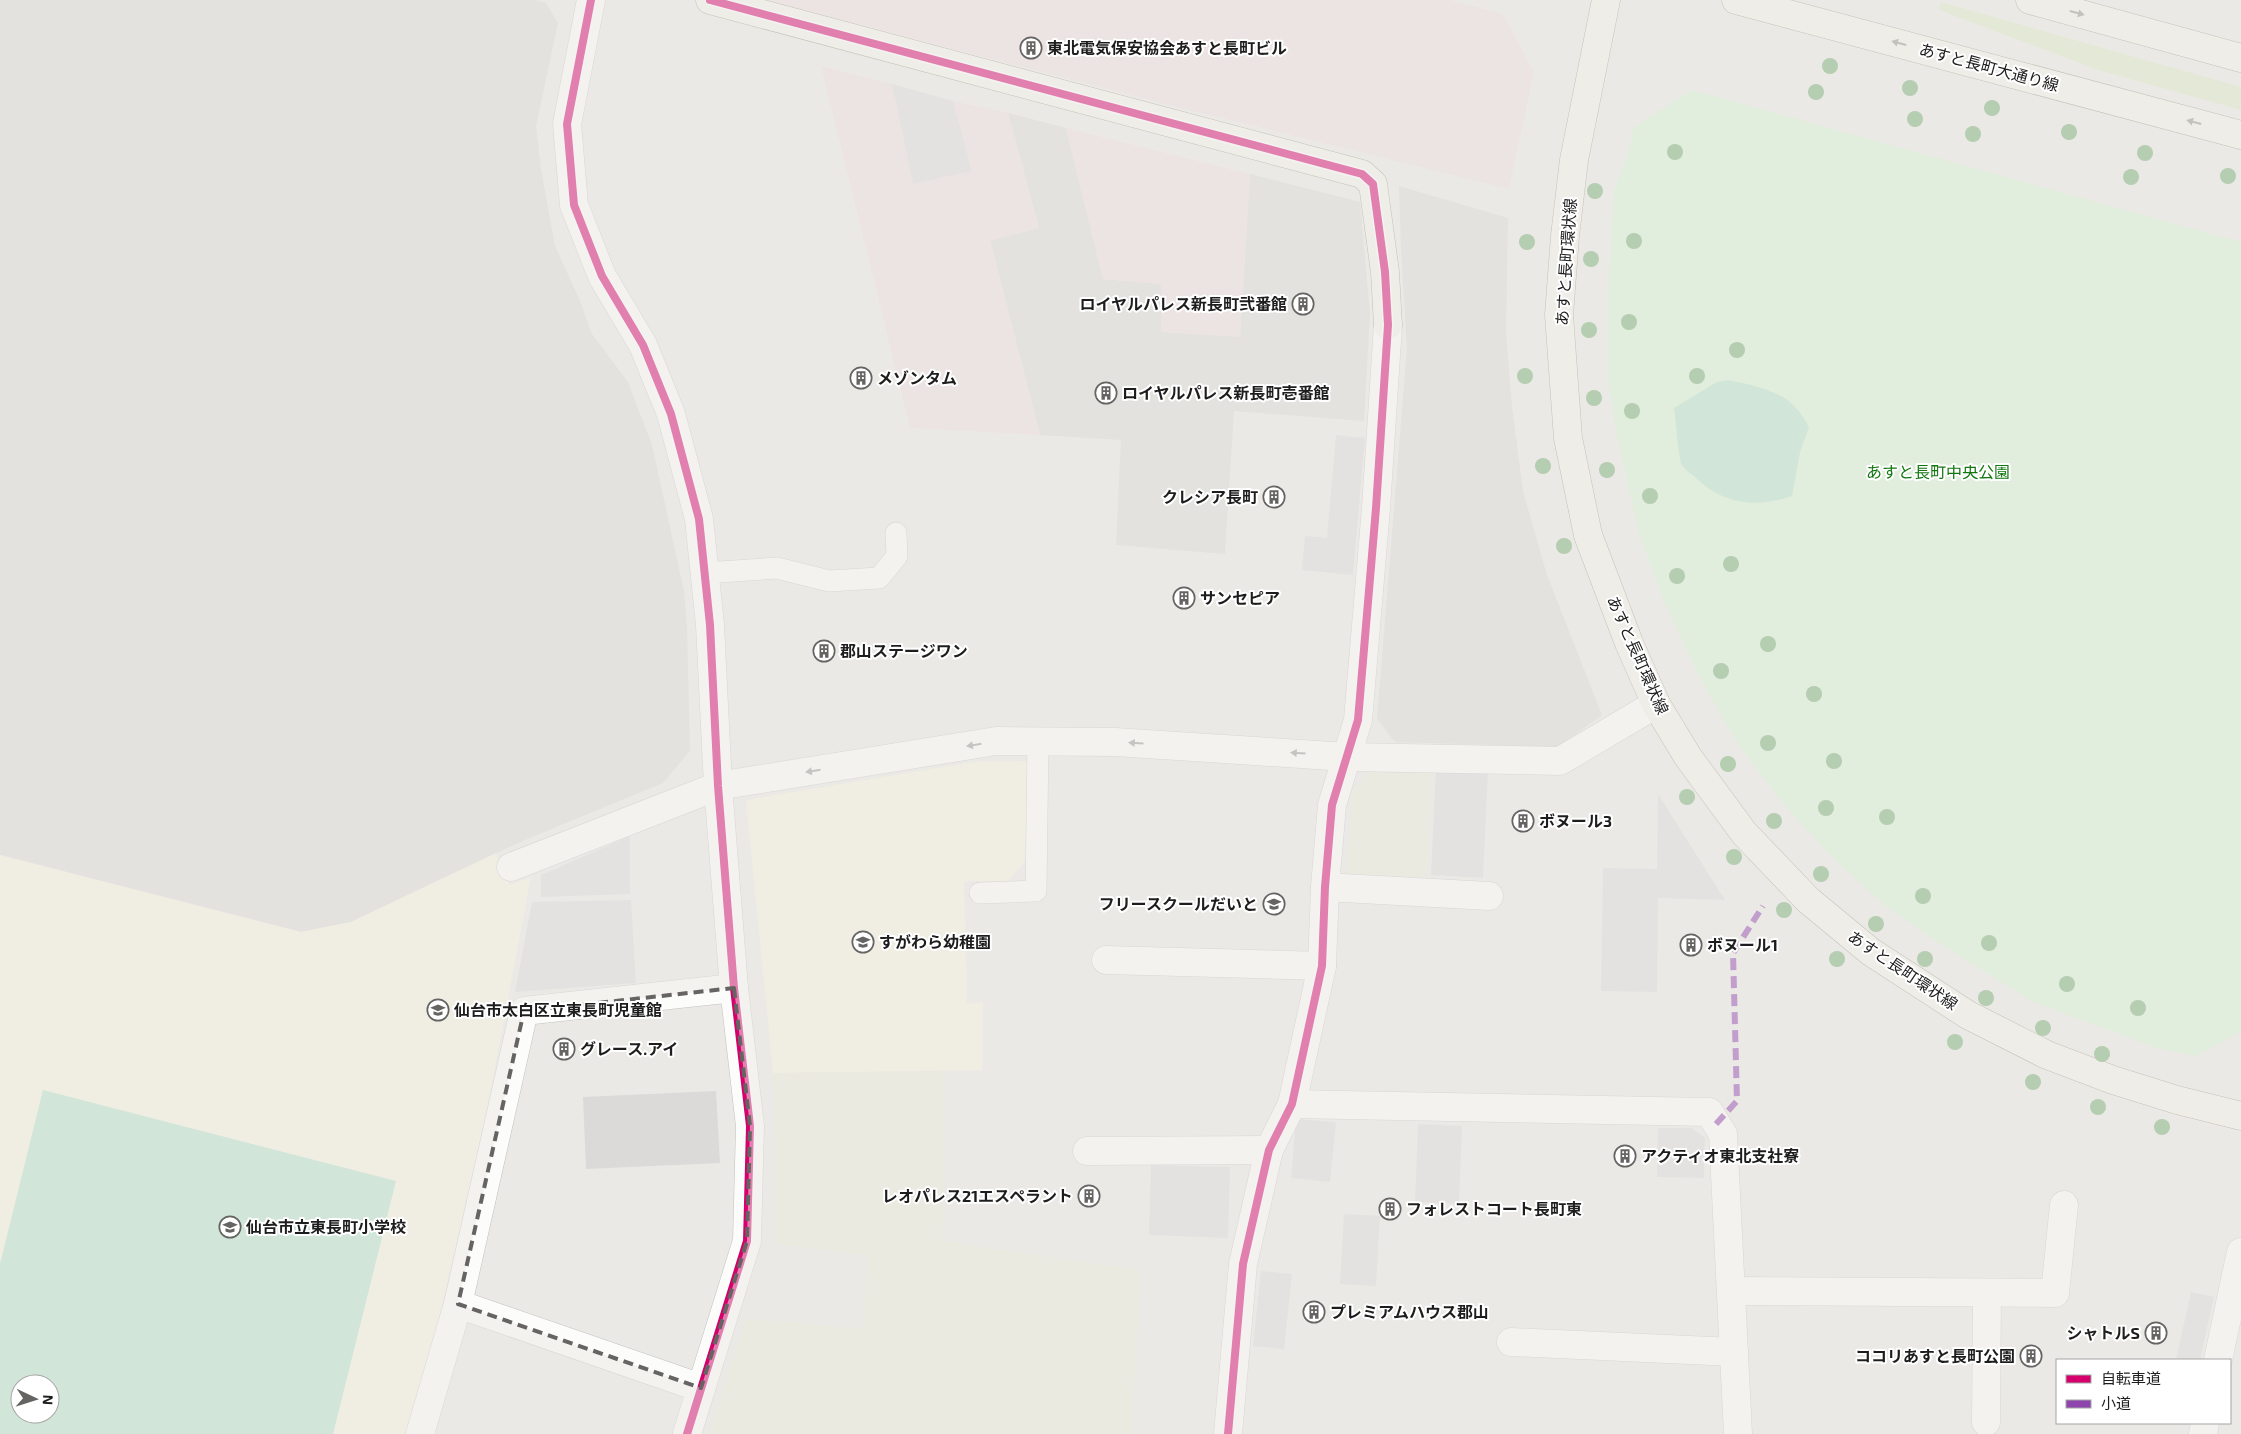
<svg xmlns="http://www.w3.org/2000/svg" width="2241" height="1434" font-family="'Exo 2','Noto Sans JP',sans-serif">
<style>
.residential{fill:#dad9d7}
.commercial{fill:#eddddd}
.education{fill:#f5f2e1;fill-rule:evenodd}
.farmland{fill:#ecead9}
.grass{fill:#dce7c6}
.park{fill:#d5f1d2}
.pitch{fill:#b2e1c8;fill-rule:evenodd}
.parking{fill:#dbdad9}
.lines{fill:none;stroke-linecap:round;stroke-linejoin:round}
.lane-casing{stroke:#c2c1c0;stroke-width:22}
.street-casing{stroke:#c2c1c0;stroke-width:29}
.secondary-casing{stroke:#95947f;stroke-width:29}
.lane{stroke:#fcfcfb;stroke-width:21}
.street{stroke:#fcfcfb;stroke-width:28}
.secondary{stroke:#f3f2ea;stroke-width:28}
.quiet{stroke:#8e44ad;stroke-width:6;stroke-dasharray:12 6;stroke-linecap:butt}
.cycleway-casing{stroke:#fff;stroke-width:11}
.cycleway{stroke:#d6006c;stroke-width:8}
.tree{fill:#74aa70}
.oneway{fill:#93928e}
.oneway2{fill:#989897}
.marked{fill:none;stroke:#656463;stroke-width:4;stroke-dasharray:10 6;stroke-linejoin:round}
.labels{text-anchor:middle;stroke-width:4;stroke-linejoin:round;paint-order:stroke}
.poi-label{font-size:16px;font-weight:bold;fill:#1d1d1d;stroke:#fff;text-anchor:start}
.street-label{font-size:16px;fill:#1d1d1d;stroke:#fff}
.park-label{font-size:16px;fill:#137710;stroke:#fff}
</style>
<rect width="100%" height="100%" fill="#ebe9e6"/>
<g class="residential">
<path d="M0,0H534L546,3L558,23L536,126L541,169L555,246L580,301L592,334L628,382L652,445L684,591L687,627L690,751L663,783L520,842L351,922L301,932L0,855Z"/>
<path d="M1008,113L1066,128L1103,279L1161,284V332L1240,336L1250,174L1360,202L1370,314L1364,421L1234,411L1225,554L1116,545L1121,440L1040,435L990,240L1039,228Z"/>
<path d="M1399,186L1508,218L1506,332L1512,407L1523,491L1547,575L1602,715L1557,747L1395,742L1377,719L1407,348L1401,251Z"/>
</g>
<g class="commercial">
<path d="M765,0H1450L1503,14L1534,72L1509,189L1169,105Z"/>
<path d="M821,66L892,84L913,184L972,170L953,101L1008,113L1039,228L990,241L1040,435L910,428Z"/>
<path d="M1066,128L1250,174L1240,337L1161,332V284L1103,279Z"/>
</g>
<g class="education">
<path d="M1030,761L1028,858L1008,881H964L967,1004L983,1002L982,1070L773,1073L746,800L973,762Z"/>
<path d="M496,853L510,885L531,877L486,1114L434,1340L408,1434H0V855L301,932L351,922ZM20,1384H50V1414H20Z"/>
</g>
<g class="farmland">
<path d="M1373,768L1431,770L1426,878L1348,874L1351,793Z"/>
<path d="M945,1071L943,1241L1141,1270L1132,1434H709L746,1318L863,1329L867,1255L776,1244L773,1073Z"/>
</g>
<path class="grass" d="M1941,2L2241,87V110L2098,70L1939,10Z"/>
<path class="park" d="M1692,90L2241,242V1032L2195,1056L2160,1049L2033,1002L1948,949L1884,905L1835,860L1785,806L1739,746L1699,677L1663,599L1639,534L1616,432L1608,379V294L1614,191L1630,146L1633,128Z"/>
<g class="pitch">
<path d="M1729,380C1750,385 1780,390 1795,407C1801,413 1805,420 1809,427L1800,452L1792,496C1757,508 1724,505 1696,478C1692,474 1685,470 1682,465C1678,457 1676,419 1674,408L1717,382Z"/>
<path d="M43,1090L396,1181L333,1434H0V1264ZM20,1384H50V1414H20Z"/>
</g>
<g class="parking">
<path d="M892,84L953,101L972,171L913,184Z"/>
<path d="M1336,435L1365,438L1353,575L1302,570L1305,536L1327,538Z"/>
<path d="M1436,768L1488,771L1483,878L1431,875Z"/>
<path d="M1658,794L1725,900L1658,898L1657,992L1601,991L1603,868L1657,869Z"/>
<path d="M630,836V894L541,897V875Z"/>
<path d="M631,900L636,983L515,992L532,902Z"/>
<path d="M716,1091L720,1163L586,1169L583,1097Z"/>
<path d="M1296,1119L1336,1122L1330,1182L1291,1178Z"/>
<path d="M1418,1124L1462,1126L1459,1204L1415,1202Z"/>
<path d="M1658,1128H1692L1705,1138L1704,1178L1657,1177Z"/>
<path d="M1151,1165L1230,1167L1228,1238L1149,1235Z"/>
<path d="M1344,1214L1380,1216L1376,1286L1340,1284Z"/>
<path d="M1261,1271L1292,1274L1284,1349L1253,1346Z"/>
<path d="M2191,1292L2214,1297L2200,1360H2176Z"/>
</g>
<g class="lines">
<g class="lane-casing">
<g id="lane">
<path d="M705,573L777,568L829,581L879,578L897,556L896,533"/>
<path d="M980,893L1036,891L1038,741"/>
</g>
</g>
<g class="street-casing">
<g id="street">
<path d="M591,0L567,124L574,205L602,276L643,345L671,414L699,519L710,625L718,786L734,988L750,1126L747,1241L687,1434"/>
<path d="M511,867L718,786L996,741L1115,742L1347,757L1560,761L1656,704"/>
<path d="M1325,887L1489,896"/>
<path d="M1106,960L1322,966"/>
<path d="M1292,1104L1709,1112L1723,1134L1738,1434"/>
<path d="M1087,1151L1269,1150"/>
<path d="M1731,1291L2055,1293L2064,1205"/>
<path d="M458,1304L701,1388"/>
<path d="M1511,1342L1734,1352"/>
<path d="M2218,1360L2241,1252"/>
<path d="M1986,1422L1987,1293"/>
<path d="M420,1434L458,1304L524,1011L734,988"/>
<path d="M1228,1434L1243,1264L1269,1150L1292,1104L1322,966L1325,887L1332,805L1358,720L1376,508L1388,325"/>
<path d="M2203,1434L2205,1423"/>
</g>
</g>
<g class="secondary-casing">
<g id="secondary">
<path d="M710,0L1362,174L1373,184L1385,272L1388,325"/>
<path d="M1606,0L1574,160L1565,236L1559,315L1568,438L1588,535L1629,643L1656,704L1688,757L1744,833L1808,900L1871,952L1968,1015L2047,1055L2113,1080L2177,1100L2241,1116"/>
<path d="M1736,0L2241,135"/>
<path d="M2030,0L2241,58"/>
</g>
</g>
<use href="#lane" class="lane"/>
<use href="#street" class="street"/>
<use href="#secondary" class="secondary"/>
<path class="quiet" d="M1716,1124L1737,1101L1733,953L1763,906"/>
<g class="cycleway-casing">
<g id="cycleway">
<path d="M591,0L567,124L574,205L602,276L643,345L671,414L699,519L710,625L718,786L734,988L750,1126L747,1241L687,1434"/>
<path d="M710,0L1362,174L1373,184L1385,272L1388,325L1376,508L1358,720L1332,805L1325,887L1322,966L1292,1104L1269,1150L1243,1264L1228,1434"/>
</g>
</g>
<use href="#cycleway" class="cycleway"/>
</g>
<g class="tree">
<circle cx="1830" cy="66" r="8"/>
<circle cx="1910" cy="88" r="8"/>
<circle cx="1816" cy="92" r="8"/>
<circle cx="1992" cy="108" r="8"/>
<circle cx="1915" cy="119" r="8"/>
<circle cx="2069" cy="132" r="8"/>
<circle cx="1973" cy="134" r="8"/>
<circle cx="1675" cy="152" r="8"/>
<circle cx="2145" cy="153" r="8"/>
<circle cx="2228" cy="176" r="8"/>
<circle cx="2131" cy="177" r="8"/>
<circle cx="1595" cy="191" r="8"/>
<circle cx="1634" cy="241" r="8"/>
<circle cx="1527" cy="242" r="8"/>
<circle cx="1591" cy="259" r="8"/>
<circle cx="1629" cy="322" r="8"/>
<circle cx="1589" cy="330" r="8"/>
<circle cx="1737" cy="350" r="8"/>
<circle cx="1525" cy="376" r="8"/>
<circle cx="1697" cy="376" r="8"/>
<circle cx="1594" cy="398" r="8"/>
<circle cx="1632" cy="411" r="8"/>
<circle cx="1543" cy="466" r="8"/>
<circle cx="1607" cy="470" r="8"/>
<circle cx="1650" cy="496" r="8"/>
<circle cx="1564" cy="546" r="8"/>
<circle cx="1731" cy="564" r="8"/>
<circle cx="1677" cy="576" r="8"/>
<circle cx="1768" cy="644" r="8"/>
<circle cx="1721" cy="671" r="8"/>
<circle cx="1814" cy="694" r="8"/>
<circle cx="1768" cy="743" r="8"/>
<circle cx="1834" cy="761" r="8"/>
<circle cx="1728" cy="764" r="8"/>
<circle cx="1687" cy="797" r="8"/>
<circle cx="1826" cy="808" r="8"/>
<circle cx="1887" cy="817" r="8"/>
<circle cx="1774" cy="821" r="8"/>
<circle cx="1734" cy="857" r="8"/>
<circle cx="1821" cy="874" r="8"/>
<circle cx="1923" cy="896" r="8"/>
<circle cx="1784" cy="910" r="8"/>
<circle cx="1876" cy="924" r="8"/>
<circle cx="1989" cy="943" r="8"/>
<circle cx="1837" cy="959" r="8"/>
<circle cx="1925" cy="959" r="8"/>
<circle cx="2067" cy="984" r="8"/>
<circle cx="1986" cy="998" r="8"/>
<circle cx="2138" cy="1008" r="8"/>
<circle cx="2043" cy="1028" r="8"/>
<circle cx="1955" cy="1042" r="8"/>
<circle cx="2102" cy="1054" r="8"/>
<circle cx="2033" cy="1082" r="8"/>
<circle cx="2098" cy="1107" r="8"/>
<circle cx="2162" cy="1127" r="8"/>
</g>
<defs><path id="oneway-solid" d="M-6-.8H1V-3.2L6.5 0L1 3.2V.8H-6Z" transform="scale(1.25)"/></defs>
<g class="oneway">
<use href="#oneway-solid" transform="translate(2077 13) rotate(15)"/>
<use href="#oneway-solid" transform="translate(1899 43) rotate(-165)"/>
<use href="#oneway-solid" transform="translate(2194 122) rotate(-165)"/>
</g>
<g class="oneway2">
<use href="#oneway-solid" transform="translate(1136 743) rotate(-176)"/>
<use href="#oneway-solid" transform="translate(974 745) rotate(171)"/>
<use href="#oneway-solid" transform="translate(1298 753) rotate(-176)"/>
<use href="#oneway-solid" transform="translate(813 771) rotate(171)"/>
</g>
<path d="M0 0H2241V1434H0ZM734,988L750,1126L747,1241L701,1388L458,1304L524,1011Z" fill="#ebe9e6" fill-opacity=".55" fill-rule="evenodd"/>
<path class="marked" d="M734,988L750,1126L747,1241L701,1388L458,1304L524,1011Z"/>
<defs>
<g id="building-ring" transform="scale(1.125)"><circle r="9.5" fill="#fff" stroke="#656463" stroke-width="1.5"/><path d="M-4-6H4V6H1V3H-1V6H-4ZM-2.5-4.3h1.7v1.8h-1.7ZM.8-4.3h1.7v1.8H.8ZM-2.5-1h1.7V.8h-1.7ZM.8-1h1.7V.8H.8Z" fill="#656463"/></g>
<g id="school-ring" transform="scale(1.125)"><circle r="9.5" fill="#fff" stroke="#656463" stroke-width="1.5"/><path d="M0-5L7-2L0 1L-7-2ZM-4 1L0 2.5L4 1V4Q0 6-4 4Z" fill="#656463"/></g>
</defs>
<g fill-rule="evenodd">
<use href="#building-ring" x="1031" y="48"/>
<use href="#building-ring" x="1303" y="304"/>
<use href="#building-ring" x="861" y="378"/>
<use href="#building-ring" x="1106" y="393"/>
<use href="#building-ring" x="1274" y="497"/>
<use href="#building-ring" x="1184" y="598"/>
<use href="#building-ring" x="824" y="651"/>
<use href="#building-ring" x="1523" y="821"/>
<use href="#school-ring" x="1274" y="904"/>
<use href="#school-ring" x="863" y="942"/>
<use href="#building-ring" x="1691" y="945"/>
<use href="#school-ring" x="438" y="1010"/>
<use href="#building-ring" x="564" y="1049"/>
<use href="#building-ring" x="1625" y="1156"/>
<use href="#building-ring" x="1089" y="1196"/>
<use href="#building-ring" x="1390" y="1209"/>
<use href="#school-ring" x="230" y="1227"/>
<use href="#building-ring" x="1314" y="1312"/>
<use href="#building-ring" x="2156" y="1333"/>
<use href="#building-ring" x="2031" y="1356"/>
</g>
<g class="labels">
<g class="poi-label">
<text x="1047" y="54">東北電気保安協会あすと長町ビル</text>
<text x="1287" y="310" text-anchor="end">ロイヤルパレス新長町弐番館</text>
<text x="877" y="384">メゾンタム</text>
<text x="1122" y="399">ロイヤルパレス新長町壱番館</text>
<text x="1258" y="503" text-anchor="end">クレシア長町</text>
<text x="1200" y="604">サンセピア</text>
<text x="840" y="657">郡山ステージワン</text>
<text x="1539" y="827">ボヌール3</text>
<text x="1258" y="910" text-anchor="end">フリースクールだいと</text>
<text x="879" y="948">すがわら幼稚園</text>
<text x="1707" y="951">ボヌール1</text>
<text x="454" y="1016">仙台市太白区立東長町児童館</text>
<text x="580" y="1055">グレース.アイ</text>
<text x="1641" y="1162">アクティオ東北支社寮</text>
<text x="1073" y="1202" text-anchor="end">レオパレス21エスペラント</text>
<text x="1406" y="1215">フォレストコート長町東</text>
<text x="246" y="1233">仙台市立東長町小学校</text>
<text x="1330" y="1318">プレミアムハウス郡山</text>
<text x="2140" y="1339" text-anchor="end">シャトルS</text>
<text x="2015" y="1362" text-anchor="end">ココリあすと長町公園</text>
</g>
<g class="street-label">
<text transform="translate(1989 67) rotate(15)" y="6">あすと長町大通り線</text>
<text transform="translate(1566 262) rotate(-86)" y="6">あすと長町環状線</text>
<text transform="translate(1638 655) rotate(66)" y="6">あすと長町環状線</text>
<text transform="translate(1903 970) rotate(34)" y="6">あすと長町環状線</text>
</g>
<g class="park-label">
<text x="1938" y="478">あすと長町中央公園</text>
</g>
</g>
<rect x="2056" y="1359" width="175" height="65" fill="#ffffff" stroke="#a5a5a5"/>
<rect x="2066" y="1375" width="25" height="8" fill="#d6006c" stroke="#a5a5a5"/>
<text x="2101" y="1384" font-size="15" fill="#1d1d1d">自転車道</text>
<rect x="2066" y="1400" width="25" height="8" fill="#8e44ad" stroke="#a5a5a5"/>
<text x="2101" y="1409" font-size="15" fill="#1d1d1d">小道</text>
<g transform="translate(35 1399) rotate(94)"><circle r="24" fill="#ffffff" stroke="#a5a5a5"/>
<path d="M0-4L9 19L0 12L-9 19Z" fill="#656463"/>
<text y="-8" font-size="14" font-weight="bold" text-anchor="middle" fill="#1d1d1d">N</text>
</g>
</svg>
